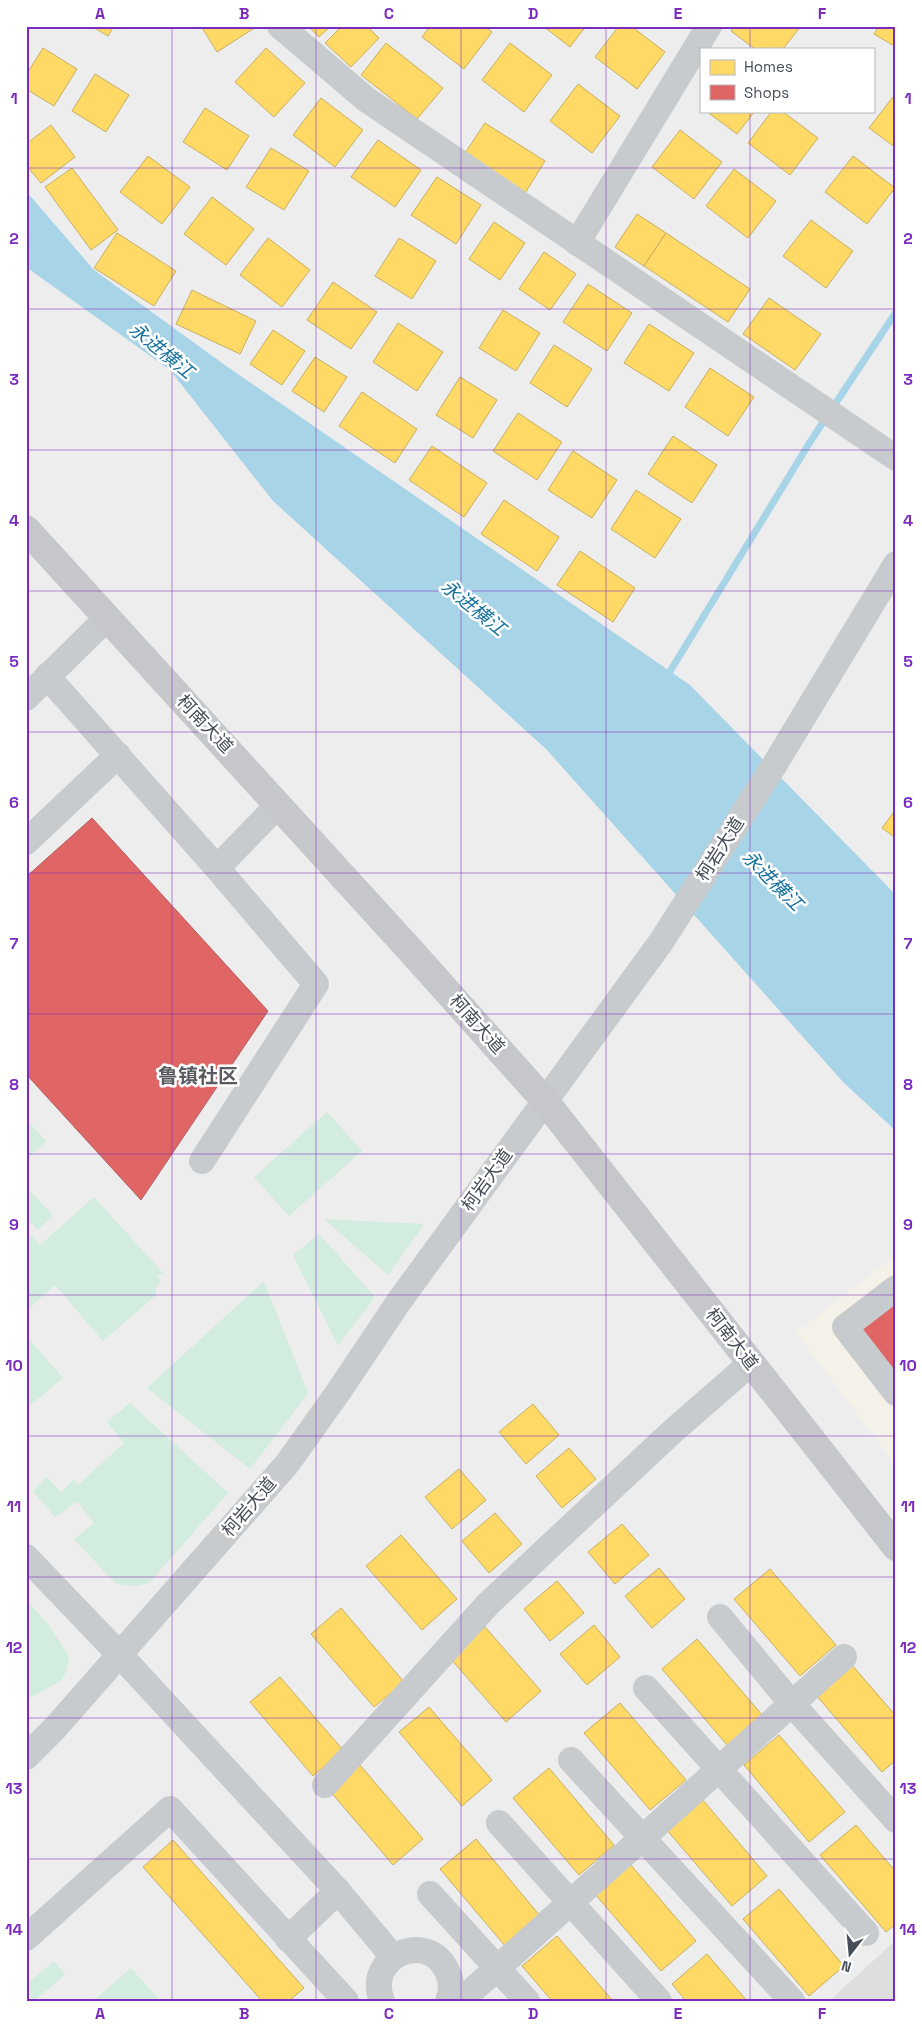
<svg xmlns="http://www.w3.org/2000/svg" width="922" height="2027" font-family="'Space Grotesk','Noto Sans SC',sans-serif">
<style>
.commercial{fill:#f4f2e8}
.education{fill:#dfdede}
.green{fill:#d2ecdf}
.water{fill:#a8d4e7}
.homes{fill:#ffd966;stroke:#c7af62}
.shops{fill:#e06666;stroke:#b25e62}
.lines{fill:none;stroke-linecap:round;stroke-linejoin:round}
.stream{stroke:#a8d4e7;stroke-width:7}
.minor{stroke:#c8cbce;stroke-width:26}
.major{stroke:#c5c7ca;stroke-width:28}
.grid{fill:none;stroke:#7b2cbf;stroke-width:1;stroke-opacity:0.55}
.labels{text-anchor:middle;stroke-width:5;stroke-linejoin:round;paint-order:stroke}
.street-label{font-size:18px;fill:#454d58;stroke:#fff}
.water-label{font-size:19px;font-style:italic;fill:#15719b;stroke:#fff}
.quarter-label{font-size:20px;font-weight:bold;fill:#595b60;stroke:#fff}
.neatline{fill:none;stroke:#7b2cbf;stroke-width:2}
.grid-label{font-size:16px;text-anchor:middle;font-weight:bold;fill:#7b2cbf}
</style>
<rect width="100%" height="100%" fill="#ededed"/>
<path class="commercial" d="M896,1255V1465L796,1333Z"/>
<path class="education" d="M896,1940V2001H829Z"/>
<g class="green">
<path d="M327,1112L362,1151L289,1216L254,1177Z"/>
<path d="M26,1119L46,1141L26,1160Z"/>
<path d="M26,1186L53,1216L38,1230L26,1217Z"/>
<path d="M94,1197L163,1273L157,1276L161,1282L156,1287V1295L103,1341L55,1285L26,1311V1231L40,1245Z"/>
<path d="M324,1219L424,1224L388,1275Z"/>
<path d="M319,1234L375,1297L338,1346L293,1255Z"/>
<path d="M264,1281L308,1393L250,1469L147,1388Z"/>
<path d="M26,1336L63,1378L26,1409Z"/>
<path d="M130,1403L228,1493L150,1582L138,1586L116,1584L74,1539L94,1523L78,1502L55,1517L33,1491L47,1477L61,1493L73,1480L78,1485L124,1443L107,1422Z"/>
<path d="M26,1600L48,1624L69,1656L67,1669L62,1680L26,1700Z"/>
<path d="M54,1961L65,1975L34,2001L26,1992V1985Z"/>
<path d="M131,1968L160,2001H93Z"/>
</g>
<path class="water" d="M26,191L94,270L222,363L690,685L896,895V1131L844,1083L546,749L273,501L170,370L26,267Z"/>
<g class="homes">
<path d="M91,26H114L108,36Z"/>
<path d="M201,26H255L256,27L217,52Z"/>
<path d="M308,26H331L319,37Z"/>
<path d="M342,26H367L379,38L351,67L325,43Z"/>
<path d="M430,26H484L492,32L464,69L422,37Z"/>
<path d="M543,26H586L570,47Z"/>
<path d="M619,26H631L665,52L637,89L595,57Z"/>
<path d="M735,26H801L783,49H755L731,31Z"/>
<path d="M879,26H896V47L874,34Z"/>
<path d="M386,43L443,88L417,119L361,75Z"/>
<path d="M510,43L552,75L524,112L482,80Z"/>
<path d="M43,48L77,69L54,106L26,89V75Z"/>
<path d="M266,48L305,83L274,117L235,82Z"/>
<path d="M95,74L129,95L106,132L72,111Z"/>
<path d="M578,84L620,116L592,153L550,121Z"/>
<path d="M896,93V148L869,128Z"/>
<path d="M321,98L363,130L335,167L293,135Z"/>
<path d="M205,108L249,136L227,170L183,142Z"/>
<path d="M706,111H755L737,134Z"/>
<path d="M772,111H782L818,138L790,175L748,143Z"/>
<path d="M485,123L545,161L524,195L463,156Z"/>
<path d="M51,125L75,157L41,183L26,165V144Z"/>
<path d="M680,130L722,162L694,199L652,167Z"/>
<path d="M378,140L421,170L395,207L351,177Z"/>
<path d="M271,148L309,171L284,210L246,187Z"/>
<path d="M148,156L190,187L162,224L120,192Z"/>
<path d="M853,156L895,188L867,224L825,192Z"/>
<path d="M72,168L118,230L91,250L45,187Z"/>
<path d="M734,169L776,201L748,238L706,206Z"/>
<path d="M437,177L481,205L456,244L411,215Z"/>
<path d="M212,197L254,229L226,265L184,234Z"/>
<path d="M637,214L666,233L644,266L615,247Z"/>
<path d="M811,220L853,251L826,288L783,256Z"/>
<path d="M494,222L525,243L500,280L469,259Z"/>
<path d="M117,233L176,271L154,306L94,268Z"/>
<path d="M666,233L750,289L728,322L644,266Z"/>
<path d="M268,238L310,270L282,307L240,275Z"/>
<path d="M399,238L436,261L412,299L375,276Z"/>
<path d="M544,252L576,274L550,310L519,289Z"/>
<path d="M333,282L377,312L351,349L307,320Z"/>
<path d="M588,284L632,313L607,351L563,322Z"/>
<path d="M192,290L256,321L240,354L176,324Z"/>
<path d="M769,298L821,334L795,370L743,334Z"/>
<path d="M503,310L540,333L516,371L479,348Z"/>
<path d="M398,323L443,352L417,391L373,362Z"/>
<path d="M649,324L694,353L669,391L624,363Z"/>
<path d="M273,330L305,351L282,385L250,364Z"/>
<path d="M554,345L592,369L567,407L530,383Z"/>
<path d="M315,357L347,377L324,412L292,391Z"/>
<path d="M710,368L754,397L728,436L685,407Z"/>
<path d="M460,377L497,400L473,438L436,415Z"/>
<path d="M362,392L417,429L395,463L339,426Z"/>
<path d="M518,413L562,442L537,480L493,451Z"/>
<path d="M673,436L717,465L692,503L648,474Z"/>
<path d="M432,446L487,483L464,517L409,480Z"/>
<path d="M573,451L617,480L592,518L548,490Z"/>
<path d="M636,490L681,519L655,558L611,529Z"/>
<path d="M504,500L559,537L537,571L481,534Z"/>
<path d="M580,551L635,588L613,622L557,585Z"/>
<path d="M896,809V838L882,828Z"/>
<path d="M533,1404L559,1435L526,1464L499,1432Z"/>
<path d="M569,1448L596,1479L562,1508L536,1476Z"/>
<path d="M459,1469L486,1500L452,1529L425,1497Z"/>
<path d="M495,1513L522,1544L489,1573L462,1541Z"/>
<path d="M622,1524L649,1555L615,1584L588,1552Z"/>
<path d="M401,1535L457,1599L422,1630L366,1566Z"/>
<path d="M659,1568L685,1599L652,1628L625,1596Z"/>
<path d="M770,1569L836,1645L800,1676L734,1599Z"/>
<path d="M557,1581L584,1613L550,1641L524,1609Z"/>
<path d="M341,1608L404,1682L374,1707L311,1634Z"/>
<path d="M594,1625L620,1657L587,1685L560,1654Z"/>
<path d="M485,1627L541,1691L506,1722L450,1658Z"/>
<path d="M697,1639L763,1716L728,1746L662,1669Z"/>
<path d="M852,1665L896,1716V1760L882,1772L816,1695Z"/>
<path d="M280,1677L343,1750L313,1776L250,1702Z"/>
<path d="M620,1703L686,1780L650,1810L584,1733Z"/>
<path d="M429,1707L492,1780L462,1806L399,1732Z"/>
<path d="M779,1735L845,1812L809,1842L744,1765Z"/>
<path d="M360,1765L423,1839L393,1865L330,1791Z"/>
<path d="M549,1768L614,1845L579,1875L513,1798Z"/>
<path d="M702,1799L767,1876L732,1906L666,1829Z"/>
<path d="M856,1825L896,1872V1924L886,1932L820,1855Z"/>
<path d="M476,1839L541,1917L506,1947L440,1869Z"/>
<path d="M173,1840L304,1988L289,2001H262L143,1867Z"/>
<path d="M630,1864L696,1941L661,1971L595,1894Z"/>
<path d="M779,1889L844,1966L809,1996L743,1919Z"/>
<path d="M557,1936L613,2001H552L522,1966Z"/>
<path d="M707,1954L747,2001H686L672,1984Z"/>
</g>
<g class="shops">
<path d="M92,818L268,1011L141,1200L26,1074V877Z"/>
<path d="M896,1297V1372L858,1325Z"/>
</g>
<g class="lines">
<path class="stream" d="M666,678L810,442L896,312"/>
<g class="minor">
<path d="M280,26L367,100L896,458"/>
<path d="M577,243L709,26"/>
<path d="M47,676L217,868L316,984L202,1161"/>
<path d="M26,698L107,618"/>
<path d="M26,842L118,755"/>
<path d="M217,868L278,805"/>
<path d="M896,1288L845,1327L896,1393"/>
<path d="M26,1557L119,1654L338,1891L393,1957"/>
<path d="M720,1617L792,1704L896,1820"/>
<path d="M646,1688L866,1933"/>
<path d="M26,1757L55,1728L287,1464L339,1391L400,1300L661,942L775,764L896,564"/>
<path d="M571,1760L792,2001"/>
<path d="M325,1785L488,1604L673,1431L751,1363"/>
<path d="M499,1823L659,2001"/>
<path d="M430,1894L527,2001"/>
<path d="M26,1938L170,1809L346,2001"/>
<path d="M288,1939L338,1891"/>
<path d="M449,1999L465,1997L844,1657"/>
<path d="M382,2001C364,1956 428,1929 447,1971C452,1980 452,1991 448,2001"/>
</g>
<path class="major" d="M26,529L411,951L545,1101L896,1547"/>
</g>
<path class="grid" d="M172,26V2001M316,26V2001M461,26V2001M606,26V2001M750,26V49M750,111V2001M26,168H896M26,309H896M26,450H896M26,591H896M26,732H896M26,873H896M26,1014H896M26,1154H896M26,1295H896M26,1436H896M26,1577H896M26,1718H896M26,1859H896"/>
<g class="labels">
<g class="street-label">
<text transform="translate(205 724) rotate(47)" y="6">柯南大道</text>
<text transform="translate(720 849) rotate(-57)" y="6">柯岩大道</text>
<text transform="translate(477 1024) rotate(48)" y="6">柯南大道</text>
<text transform="translate(487 1180) rotate(-54)" y="6">柯岩大道</text>
<text transform="translate(732 1339) rotate(52)" y="6">柯南大道</text>
<text transform="translate(249 1507) rotate(-49)" y="6">柯岩大道</text>
</g>
<g class="water-label">
<text transform="translate(162 350) rotate(39)" y="7">永进横江</text>
<text transform="translate(474 607) rotate(39)" y="7">永进横江</text>
<text transform="translate(773 880) rotate(45)" y="7">永进横江</text>
</g>
<g class="quarter-label">
<text x="198" y="1083">鲁镇社区</text>
</g>
</g>
<rect width="922" height="2027" fill="none" stroke="#ffffff" stroke-width="55"/>
<rect x="700" y="48" width="175" height="65" fill="#ffffff" stroke="#b5b8bc"/>
<rect x="710" y="60" width="25" height="15" fill="#ffd966" stroke="#b5b8bc"/>
<text x="744" y="72" font-size="15" fill="#454d58">Homes</text>
<rect x="710" y="85" width="25" height="15" fill="#e06666" stroke="#b5b8bc"/>
<text x="744" y="98" font-size="15" fill="#454d58">Shops</text>
<g transform="translate(850 1954) rotate(196)" stroke="#ffffff" stroke-width="4" paint-order="stroke">
<path d="M0-4L9 19L0 12L-9 19Z" fill="#454d58"/>
<text y="-8" font-size="14" font-weight="bold" text-anchor="middle" fill="#454d58">N</text>
</g>
<rect x="28" y="28" width="866" height="1972" class="neatline"/>
<g class="grid-label">
<text x="100" y="19">A</text>
<text x="244" y="19">B</text>
<text x="389" y="19">C</text>
<text x="533" y="19">D</text>
<text x="678" y="19">E</text>
<text x="822" y="19">F</text>
<text x="14" y="104">1</text>
<text x="908" y="104">1</text>
<text x="14" y="244">2</text>
<text x="908" y="244">2</text>
<text x="14" y="385">3</text>
<text x="908" y="385">3</text>
<text x="14" y="526">4</text>
<text x="908" y="526">4</text>
<text x="14" y="667">5</text>
<text x="908" y="667">5</text>
<text x="14" y="808">6</text>
<text x="908" y="808">6</text>
<text x="14" y="949">7</text>
<text x="908" y="949">7</text>
<text x="14" y="1090">8</text>
<text x="908" y="1090">8</text>
<text x="14" y="1230">9</text>
<text x="908" y="1230">9</text>
<text x="14" y="1371">10</text>
<text x="908" y="1371">10</text>
<text x="14" y="1512">11</text>
<text x="908" y="1512">11</text>
<text x="14" y="1653">12</text>
<text x="908" y="1653">12</text>
<text x="14" y="1794">13</text>
<text x="908" y="1794">13</text>
<text x="14" y="1935">14</text>
<text x="908" y="1935">14</text>
<text x="100" y="2019">A</text>
<text x="244" y="2019">B</text>
<text x="389" y="2019">C</text>
<text x="533" y="2019">D</text>
<text x="678" y="2019">E</text>
<text x="822" y="2019">F</text>
</g>
</svg>
